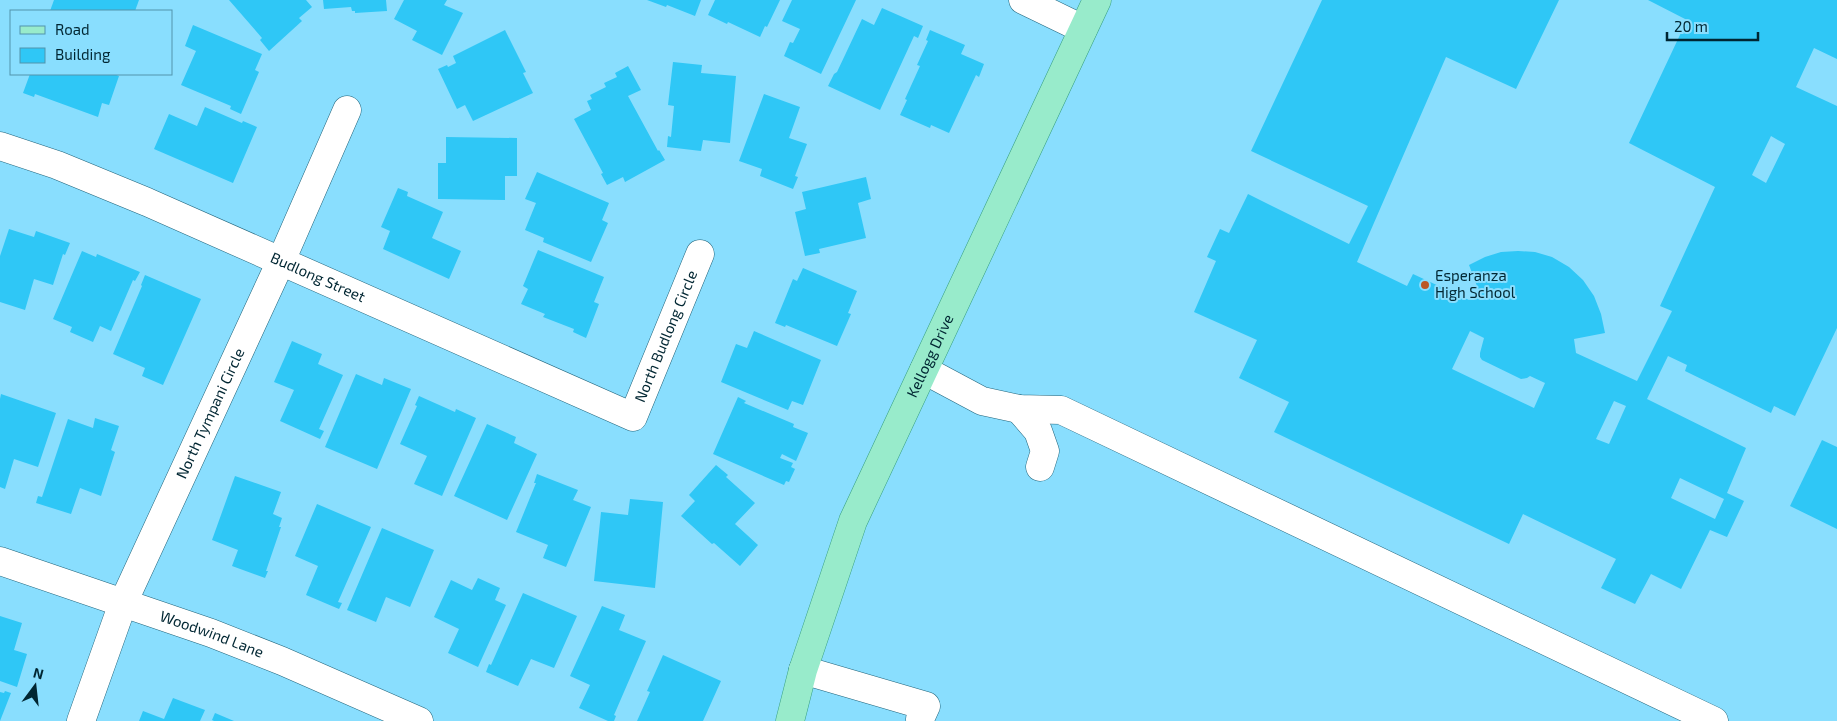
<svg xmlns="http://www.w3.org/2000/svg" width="1837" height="721" font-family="'Exo 2',sans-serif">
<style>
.building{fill:#2fc7f6;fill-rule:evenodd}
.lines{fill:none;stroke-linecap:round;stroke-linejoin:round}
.minor-casing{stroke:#22657c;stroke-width:29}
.major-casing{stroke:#369e7f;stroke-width:29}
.minor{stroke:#fff;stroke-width:28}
.major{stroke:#98ebcb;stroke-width:28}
.poi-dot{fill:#bc5725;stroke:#89defe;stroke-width:2}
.labels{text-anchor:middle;stroke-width:4;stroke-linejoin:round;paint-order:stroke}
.poi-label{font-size:15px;fill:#002632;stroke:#89defe;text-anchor:start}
.street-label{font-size:15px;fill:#002632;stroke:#89defe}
</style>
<rect width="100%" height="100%" fill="#89defe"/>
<g class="building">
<path d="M54,0H139L135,11H50Z"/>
<path d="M229,0H306L312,7L299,18L302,21L269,51L260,40L262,38Z"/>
<path d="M323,0H386L387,11L355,13V11H352L351,7L324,9Z"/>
<path d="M404,0H447L444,5L463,13L442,55L412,40L417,31L394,19Z"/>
<path d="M647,0H701L695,16L667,5L666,7Z"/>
<path d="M715,0H780L767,27L765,26L760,37L728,22L727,24L708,15Z"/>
<path d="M792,0H856L821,74L784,56L790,42L793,43L800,29L782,21Z"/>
<path d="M1322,0H1559L1516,89L1446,57L1357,262L1407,286L1413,274L1469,300L1480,294L1469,265L1485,257L1501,252L1518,251L1535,252L1552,257L1569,267L1583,280L1594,296L1601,314L1605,333L1574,339L1576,353L1637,381L1672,311L1660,306L1715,187L1629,143L1687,20L1648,0H1837V59L1814,48L1796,87L1837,106V328L1795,416L1774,406L1771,413L1685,371L1687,365L1668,356L1647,399L1746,448L1727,493L1744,501L1727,537L1710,530L1681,589L1651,574L1635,604L1601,588L1616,559L1523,514L1509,544L1274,432L1289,402L1239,378L1257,340L1194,312L1216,261L1207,257L1220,229L1229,233L1248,194L1349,244L1368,206L1251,151ZM1771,136L1785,144L1766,183L1752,175ZM1470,331L1484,338L1480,353V357L1482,360L1521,379L1527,378L1530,376L1545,383L1534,408L1452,369ZM1614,401L1626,406L1609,444L1596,439ZM1680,478L1724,499L1715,519L1671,498Z"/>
<path d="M882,8L923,26L918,38L914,36L880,110L828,86L834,74L837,72L862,19L874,25Z"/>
<path d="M193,25L262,54L255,70L259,72L241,114L230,109L231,106L181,85L196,51L185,46Z"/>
<path d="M505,30L526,72L523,73L533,93L473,121L465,105L457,109L438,69L447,65L448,67L456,63L453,56Z"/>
<path d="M930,30L965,45L961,54L984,64L979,77L976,75L949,133L931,125L930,128L900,115L907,100L905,99L920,66L917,65L928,41L926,40Z"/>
<path d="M673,62L702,65L701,73L736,76L730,143L703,140L701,151L667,147L668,136L671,137L674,106L668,105Z"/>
<path d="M628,66L641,90L628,96L658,151L659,150L665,160L625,182L623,177L607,185L601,174L603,173L574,119L591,110L587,101L592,99L590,95L606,87L604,83L617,77L615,73Z"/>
<path d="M30,74H114L119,76L109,105L102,103L98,117L35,94L34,97L23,93Z"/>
<path d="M764,94L800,107L789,138L807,144L795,176L798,177L793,189L760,176L762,169L739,161Z"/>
<path d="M205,107L242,123L243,121L257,127L233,183L154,149L169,114L197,126Z"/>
<path d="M446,137L517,138V176H505V200L438,199V163H446Z"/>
<path d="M537,172L609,203L602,220L608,223L591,262L543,242L544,238L525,230L536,203L525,199Z"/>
<path d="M866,177L871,199L858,203L866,238L819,249L820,253L805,256L795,212L806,209L802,192Z"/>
<path d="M398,188L408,192L407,196L443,212L432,238L461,251L449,279L383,249L390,231L381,227Z"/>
<path d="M9,229L34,237L36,231L70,243L65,255L63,254L53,285L34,279L25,310L0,302V256Z"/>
<path d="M538,250L604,277L594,302L599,304L586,338L573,332L574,329L543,317L545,314L521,304L528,289L523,286Z"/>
<path d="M82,251L96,257L97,254L140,272L135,281L133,280L111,331L100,326L93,342L70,332L72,327L53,319Z"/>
<path d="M803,268L857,291L848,313L851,314L837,346L786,325L785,327L775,323L793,279L797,281Z"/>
<path d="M145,275L201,299L163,385L142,376L145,368L113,354L142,286L141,285Z"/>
<path d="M754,331L821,360L803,405L792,401L788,410L721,382L736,344L747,348Z"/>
<path d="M292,341L322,354L318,364L343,375L319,429L324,431L320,439L280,421L294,390L274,382Z"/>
<path d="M356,374L382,385L384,378L411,389L377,469L325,447Z"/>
<path d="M1,394L56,413L38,467L14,459L5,489L0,487V399Z"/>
<path d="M419,396L455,412L456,409L476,418L442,496L414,484L427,456L400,444L417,406L415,405Z"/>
<path d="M738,397L746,401L744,403L794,424L793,427L808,433L796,461L782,454L780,458L793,463L791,467L795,469L789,482L786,481L784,485L713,454Z"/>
<path d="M95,418L119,426L111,450L115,452L101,496L80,488L71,514L36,503L38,496L42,497L68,419L93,428Z"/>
<path d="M487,424L516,437L514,443L537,454L507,520L454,496Z"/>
<path d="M1822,440L1837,447V529L1790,506Z"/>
<path d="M716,465L728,475L726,477L755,503L735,524L758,545L740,566L714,543L712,544L681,516L695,501L689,495Z"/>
<path d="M537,474L578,490L573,500L591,507L566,567L543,558L548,545L516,532L536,483H534Z"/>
<path d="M235,476L281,492L273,514L282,518L279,527H281L266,571H268L265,578L232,566L238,550L212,540Z"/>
<path d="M630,499L663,502L655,588L594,581L601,512L628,515Z"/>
<path d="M317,504L371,527L338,602L342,603L339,609L306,595L318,566L295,556Z"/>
<path d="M382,528L434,550L410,607L386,597L376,622L347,610Z"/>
<path d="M478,578L500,588L495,600L506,605L478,667L448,653L459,629L434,617L451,580L472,590Z"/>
<path d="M523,593L577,616L554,668L531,659L518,686L486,672L489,664L491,665Z"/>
<path d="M602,606L625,615L619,630L646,641L614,715L616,716L614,721H608L579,708L590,685L570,676Z"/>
<path d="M0,616L22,623L14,650L27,654L17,687L0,681Z"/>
<path d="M663,655L721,681L703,721H637L650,692L647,691Z"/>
<path d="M5,691L11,693L0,721V692L4,693Z"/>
<path d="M173,698L205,710L200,721H139L143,711L164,719Z"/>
<path d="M215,713L234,721H214L212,720Z"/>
</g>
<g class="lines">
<g class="minor-casing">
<g id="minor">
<path d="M1023,0L1083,29"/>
<path id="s1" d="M0,146L57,165L147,202L633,417L700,254"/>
<path d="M924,370L982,401L1019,409L1061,410L1714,721"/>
<path d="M1019,409L1038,431L1045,451L1040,467"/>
<path id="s2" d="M0,561L211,633L282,661L419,721"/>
<path d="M803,670L926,706L920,719"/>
<path id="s3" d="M81,721L123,603L281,261L347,110"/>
</g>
</g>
<g class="major-casing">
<g id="major">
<path id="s4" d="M790,721L803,670L853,521L1097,0"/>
</g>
</g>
<use href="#minor" class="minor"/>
<use href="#major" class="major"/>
</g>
<circle class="poi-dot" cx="1425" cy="285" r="5"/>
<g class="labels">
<g class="poi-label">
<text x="1435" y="281">Esperanza<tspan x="1435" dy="17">High School</tspan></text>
</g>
<g class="street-label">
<text dy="5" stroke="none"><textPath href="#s1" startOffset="344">Budlong Street</textPath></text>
<text dy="5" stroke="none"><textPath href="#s1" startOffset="776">North Budlong Circle</textPath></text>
<text dy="5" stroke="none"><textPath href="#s4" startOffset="392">Kellogg Drive</textPath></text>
<text dy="5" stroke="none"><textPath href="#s3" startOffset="334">North Tympani Circle</textPath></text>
<text dy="5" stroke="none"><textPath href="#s2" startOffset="224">Woodwind Lane</textPath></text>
</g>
</g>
<rect x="10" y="10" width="162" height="65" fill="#89defe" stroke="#5294ac"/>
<rect x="20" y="26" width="25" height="8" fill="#98ebcb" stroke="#5294ac"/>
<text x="55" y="35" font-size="15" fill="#002632">Road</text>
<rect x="20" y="48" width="25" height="15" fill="#2fc7f6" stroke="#5294ac"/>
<text x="55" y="60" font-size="15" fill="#002632">Building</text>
<g transform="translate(35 686) rotate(15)" stroke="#89defe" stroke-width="4" paint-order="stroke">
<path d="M0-4L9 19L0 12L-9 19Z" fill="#002632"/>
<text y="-8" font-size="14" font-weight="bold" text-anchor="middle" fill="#002632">N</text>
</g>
<path d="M1667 32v8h91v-8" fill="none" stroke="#002632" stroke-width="2.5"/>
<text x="1674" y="32" font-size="15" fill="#002632" stroke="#89defe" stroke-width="4" paint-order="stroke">20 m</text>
</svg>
